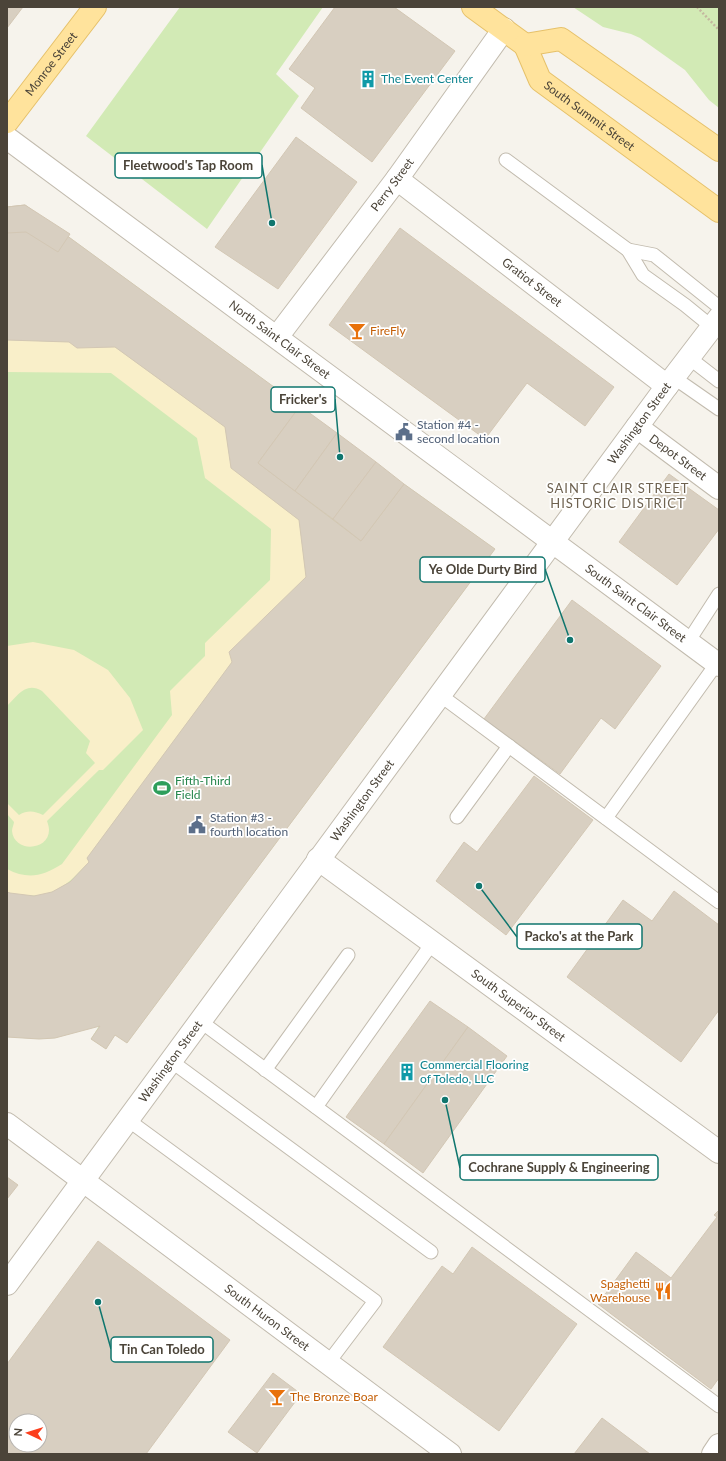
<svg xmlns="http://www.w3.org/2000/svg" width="726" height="1461" font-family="Lato,sans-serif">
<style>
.green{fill:#d2eab5}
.sand{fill:#f9efc9}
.building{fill:#d8cfc1;stroke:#d3c7b4;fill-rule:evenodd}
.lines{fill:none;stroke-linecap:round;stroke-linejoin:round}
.service-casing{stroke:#c2bbae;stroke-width:15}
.minor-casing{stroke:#c2bbae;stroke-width:24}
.tertiary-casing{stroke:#c2bbae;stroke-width:24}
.primary-casing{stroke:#e6c16a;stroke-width:24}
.path{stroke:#c4b79f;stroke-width:2.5;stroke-dasharray:2 2;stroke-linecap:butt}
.service{stroke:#fff;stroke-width:13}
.minor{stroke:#fff;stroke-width:22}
.tertiary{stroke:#fff;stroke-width:22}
.primary{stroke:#ffe39c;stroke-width:22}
.labels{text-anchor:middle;stroke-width:3.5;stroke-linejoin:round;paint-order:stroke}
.street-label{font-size:12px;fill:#4b4439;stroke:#fff}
.culture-label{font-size:12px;fill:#0d838f;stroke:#fff;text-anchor:start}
.food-label{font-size:12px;fill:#c56008;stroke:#fff;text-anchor:start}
.service-label{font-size:12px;fill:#4e5e75;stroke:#fff;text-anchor:start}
.leisure-label{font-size:12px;fill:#27864d;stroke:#fff;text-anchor:start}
.neighbourhood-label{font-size:13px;letter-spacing:1px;fill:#6e6250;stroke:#fff}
.leader{fill:none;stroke:#0f766e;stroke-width:1.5}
.callout-dot{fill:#0f766e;stroke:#fff;stroke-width:1.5}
.callout{fill:#fff;stroke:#0f766e;stroke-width:1.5}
.callout-label{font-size:13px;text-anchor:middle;font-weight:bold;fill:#4b4439}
</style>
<rect width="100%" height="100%" fill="#f6f3ec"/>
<g class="green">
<path d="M180,7H323L276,74L299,96L207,229L86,136Z"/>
<path d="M573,7H719V108L709,100L685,70L640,38L631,34L603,27Z"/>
<path d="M25,205L300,406L258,463L361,540L404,484L495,549L127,1043L115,1035L106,1049L91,1039L99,1026L55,1038L39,1039L7,1037V207Z"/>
</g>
<g class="sand">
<path d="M7,340L69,342L115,347L225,427L231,468L299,520L306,577L230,652L232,662L87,858L89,862C69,883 54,899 22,895C17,894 12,894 7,892V869C28,880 43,876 62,864L172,715L170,691L205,656V643L270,580L271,529L205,478L197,438L111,373L7,372Z"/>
<path d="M33,642L74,650L108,670L130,698L143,730L103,770H99L47,821C48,824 49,827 49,830C49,851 14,853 12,831C12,828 14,824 14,822L7,814V803L19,815C28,810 34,811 43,815L95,763L86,753L90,741L42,691C26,681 17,696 7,706V646Z"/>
</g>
<g class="building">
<path d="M7,7H23L7,28Z"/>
<path d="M335,7H394L455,51L372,162L301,108L315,88L289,69Z"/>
<path d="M296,137L357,182L278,289L215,247Z"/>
<path d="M25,205L300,406L258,463L361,541L404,484L495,549L127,1043L115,1035L106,1049L91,1039L100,1026L55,1038L39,1039L7,1037V892L10,893L34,896L52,892L70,882L89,862L87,858L232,662L229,652L306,577L299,520L231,468L225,427L115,347L77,348L69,342L7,340V207Z"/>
<path d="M25,205L70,234L58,252L26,232L7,233V207Z"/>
<path d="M400,228L614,387L585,426L527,383L485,439L329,325Z"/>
<path d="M300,406L337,433L295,491L258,463Z"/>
<path d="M337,433L376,462L333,519L295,491Z"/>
<path d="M376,462L404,484L361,541L333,519Z"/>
<path d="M669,474L719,510V529L677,585L619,542Z"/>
<path d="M572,600L661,666L615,729L601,718L560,774L484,719Z"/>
<path d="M534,776L593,820L506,935L436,881L464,842L477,852Z"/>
<path d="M674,891L719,925V1010L681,1062L567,977L623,900L652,921Z"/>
<path d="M430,1001L468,1027L384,1144L346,1117Z"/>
<path d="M468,1027L507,1056L423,1173L384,1144Z"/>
<path d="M7,1177L18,1185L7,1199Z"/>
<path d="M719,1210V1378L711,1389L598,1304L636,1252L671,1278L717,1217L714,1215Z"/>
<path d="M98,1241L230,1340L146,1454H7V1364ZM16,1421H40V1445H16Z"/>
<path d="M472,1247L577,1324L499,1431L383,1347L442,1266L453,1274Z"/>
<path d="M273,1373L301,1394L257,1453L228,1432Z"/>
<path d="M602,1418L650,1454H574Z"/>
</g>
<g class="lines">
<g class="service-casing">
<g id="service">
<path d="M506,160L628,250L643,275L685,305L712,327"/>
<path d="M628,250L654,255L719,307"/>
<path d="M688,357L719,381"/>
<path d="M673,377L719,409"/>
<path d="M688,642L719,594"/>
<path d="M440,695L719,902"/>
<path d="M457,817L509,746"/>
<path d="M606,818L717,663"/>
<path d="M200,1021L719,1406"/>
<path d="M171,1061L431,1252"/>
<path d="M265,1070L348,955"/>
<path d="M316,1107L433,942"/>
<path d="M128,1120L375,1301L328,1363"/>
</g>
</g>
<g class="minor-casing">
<g id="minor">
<path id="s1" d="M7,138L719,665"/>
<path id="s2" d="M397,179L667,386"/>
<path id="s3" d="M277,337L397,179L504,29"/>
<path id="s4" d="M637,427L719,488"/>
<path id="s5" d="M318,859L719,1152"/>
<path d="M713,1454L719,1445"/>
</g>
</g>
<g class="tertiary-casing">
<g id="tertiary">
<path id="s6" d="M7,1124L450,1454"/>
<path id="s7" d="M7,1284L667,386L719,318"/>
</g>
</g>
<g class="primary-casing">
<g id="primary">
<path d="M473,7L525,45"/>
<path id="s8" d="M525,45L540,80L719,211"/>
<path d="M525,45L561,39L719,150"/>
<path id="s9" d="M7,122L95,7"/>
</g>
</g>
<path class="path" d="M697,7L719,30"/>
<use href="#service" class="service"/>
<use href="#minor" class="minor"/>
<use href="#tertiary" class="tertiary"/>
<use href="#primary" class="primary"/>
</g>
<defs>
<g id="building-bare" transform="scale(1.38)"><path d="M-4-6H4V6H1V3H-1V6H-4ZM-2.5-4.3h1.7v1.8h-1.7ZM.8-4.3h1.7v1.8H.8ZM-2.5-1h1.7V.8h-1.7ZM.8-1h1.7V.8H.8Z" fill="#0f9aa8" stroke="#fff" stroke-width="2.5" paint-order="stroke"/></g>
<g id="bar-bare" transform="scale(1.38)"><path d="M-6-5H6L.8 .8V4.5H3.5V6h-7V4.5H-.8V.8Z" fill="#e8710a" stroke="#fff" stroke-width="2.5" paint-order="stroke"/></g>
<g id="civic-bare" transform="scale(1.38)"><path d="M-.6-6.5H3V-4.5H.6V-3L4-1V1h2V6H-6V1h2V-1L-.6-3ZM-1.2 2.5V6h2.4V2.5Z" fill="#5c6f8a" stroke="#fff" stroke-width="2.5" paint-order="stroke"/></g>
<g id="stadium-bare" transform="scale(1.38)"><path d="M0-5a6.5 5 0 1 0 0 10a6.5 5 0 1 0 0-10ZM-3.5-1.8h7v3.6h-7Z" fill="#2e9e5b" stroke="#fff" stroke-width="2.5" paint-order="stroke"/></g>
<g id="restaurant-bare" transform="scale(1.38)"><path d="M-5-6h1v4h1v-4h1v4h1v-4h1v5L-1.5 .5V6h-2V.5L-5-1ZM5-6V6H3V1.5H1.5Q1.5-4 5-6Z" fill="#e8710a" stroke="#fff" stroke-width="2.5" paint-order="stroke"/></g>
</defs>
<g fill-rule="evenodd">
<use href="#building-bare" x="368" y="79"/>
<use href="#bar-bare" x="357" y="331"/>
<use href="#civic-bare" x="404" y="432"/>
<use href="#stadium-bare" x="162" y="788"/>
<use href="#civic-bare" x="197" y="825"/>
<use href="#building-bare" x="407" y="1072"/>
<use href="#restaurant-bare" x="663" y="1291"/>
<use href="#bar-bare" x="277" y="1397"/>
</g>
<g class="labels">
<g class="street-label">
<text dy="4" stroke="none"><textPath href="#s9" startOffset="73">Monroe Street</textPath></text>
<text dy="4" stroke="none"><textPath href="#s8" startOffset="99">South Summit Street</textPath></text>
<text dy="4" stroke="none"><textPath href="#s3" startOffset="191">Perry Street</textPath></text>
<text dy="4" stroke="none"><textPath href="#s2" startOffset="170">Gratiot Street</textPath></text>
<text dy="4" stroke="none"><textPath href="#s1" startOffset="339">North Saint Clair Street</textPath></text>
<text dy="4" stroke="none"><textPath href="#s7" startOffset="1068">Washington Street</textPath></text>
<text dy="4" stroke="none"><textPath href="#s4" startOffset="51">Depot Street</textPath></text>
<text dy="4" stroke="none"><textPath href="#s1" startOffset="782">South Saint Clair Street</textPath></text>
<text dy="4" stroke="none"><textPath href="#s7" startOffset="600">Washington Street</textPath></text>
<text dy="4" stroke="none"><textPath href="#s5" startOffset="248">South Superior Street</textPath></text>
<text dy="4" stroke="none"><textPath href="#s7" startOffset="276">Washington Street</textPath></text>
<text dy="4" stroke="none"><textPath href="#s6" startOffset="324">South Huron Street</textPath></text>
</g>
<g class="culture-label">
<text x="381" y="83">The Event Center</text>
<text x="420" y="1069">Commercial Flooring<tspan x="420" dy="14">of Toledo, LLC</tspan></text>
</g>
<g class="food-label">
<text x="370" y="335">FireFly</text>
<text x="650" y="1288" text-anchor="end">Spaghetti<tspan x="650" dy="14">Warehouse</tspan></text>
<text x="290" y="1401">The Bronze Boar</text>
</g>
<g class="service-label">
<text x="417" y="429">Station #4 -<tspan x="417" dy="14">second location</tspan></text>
<text x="210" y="822">Station #3 -<tspan x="210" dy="14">fourth location</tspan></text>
</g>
<g class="leisure-label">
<text x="175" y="785">Fifth-Third<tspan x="175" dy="14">Field</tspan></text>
</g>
<g class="neighbourhood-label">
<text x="618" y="493">SAINT CLAIR STREET<tspan x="618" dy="15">HISTORIC DISTRICT</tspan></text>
</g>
</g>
<path class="leader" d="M272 223L262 165M340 457L335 399M570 640L545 569M479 886L517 937M445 1100L460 1168M98 1302L111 1349"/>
<g class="callout-dot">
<circle cx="272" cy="223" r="4"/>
<circle cx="340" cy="457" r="4"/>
<circle cx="570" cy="640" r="4"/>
<circle cx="479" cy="886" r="4"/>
<circle cx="445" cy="1100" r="4"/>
<circle cx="98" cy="1302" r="4"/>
</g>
<g class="callout">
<rect x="115" y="153" width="147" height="25" rx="4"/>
<rect x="271" y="387" width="64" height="25" rx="4"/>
<rect x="420" y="557" width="125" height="25" rx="4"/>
<rect x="517" y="924" width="125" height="25" rx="4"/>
<rect x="460" y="1155" width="198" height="25" rx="4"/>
<rect x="111" y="1337" width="102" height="25" rx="4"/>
</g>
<g class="callout-label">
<text x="188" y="170">Fleetwood's Tap Room</text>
<text x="303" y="404">Fricker's</text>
<text x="483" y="574">Ye Olde Durty Bird</text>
<text x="579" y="941">Packo's at the Park</text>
<text x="559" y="1172">Cochrane Supply &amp; Engineering</text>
<text x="162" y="1354">Tin Can Toledo</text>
</g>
<rect width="726" height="1461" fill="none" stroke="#4b4439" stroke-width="16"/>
<g transform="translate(28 1433) rotate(274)"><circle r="19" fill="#ffffff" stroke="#b7b4b0"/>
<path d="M0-3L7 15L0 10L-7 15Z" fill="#fc3f1d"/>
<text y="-6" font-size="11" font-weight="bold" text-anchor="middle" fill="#4b4439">N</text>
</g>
</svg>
